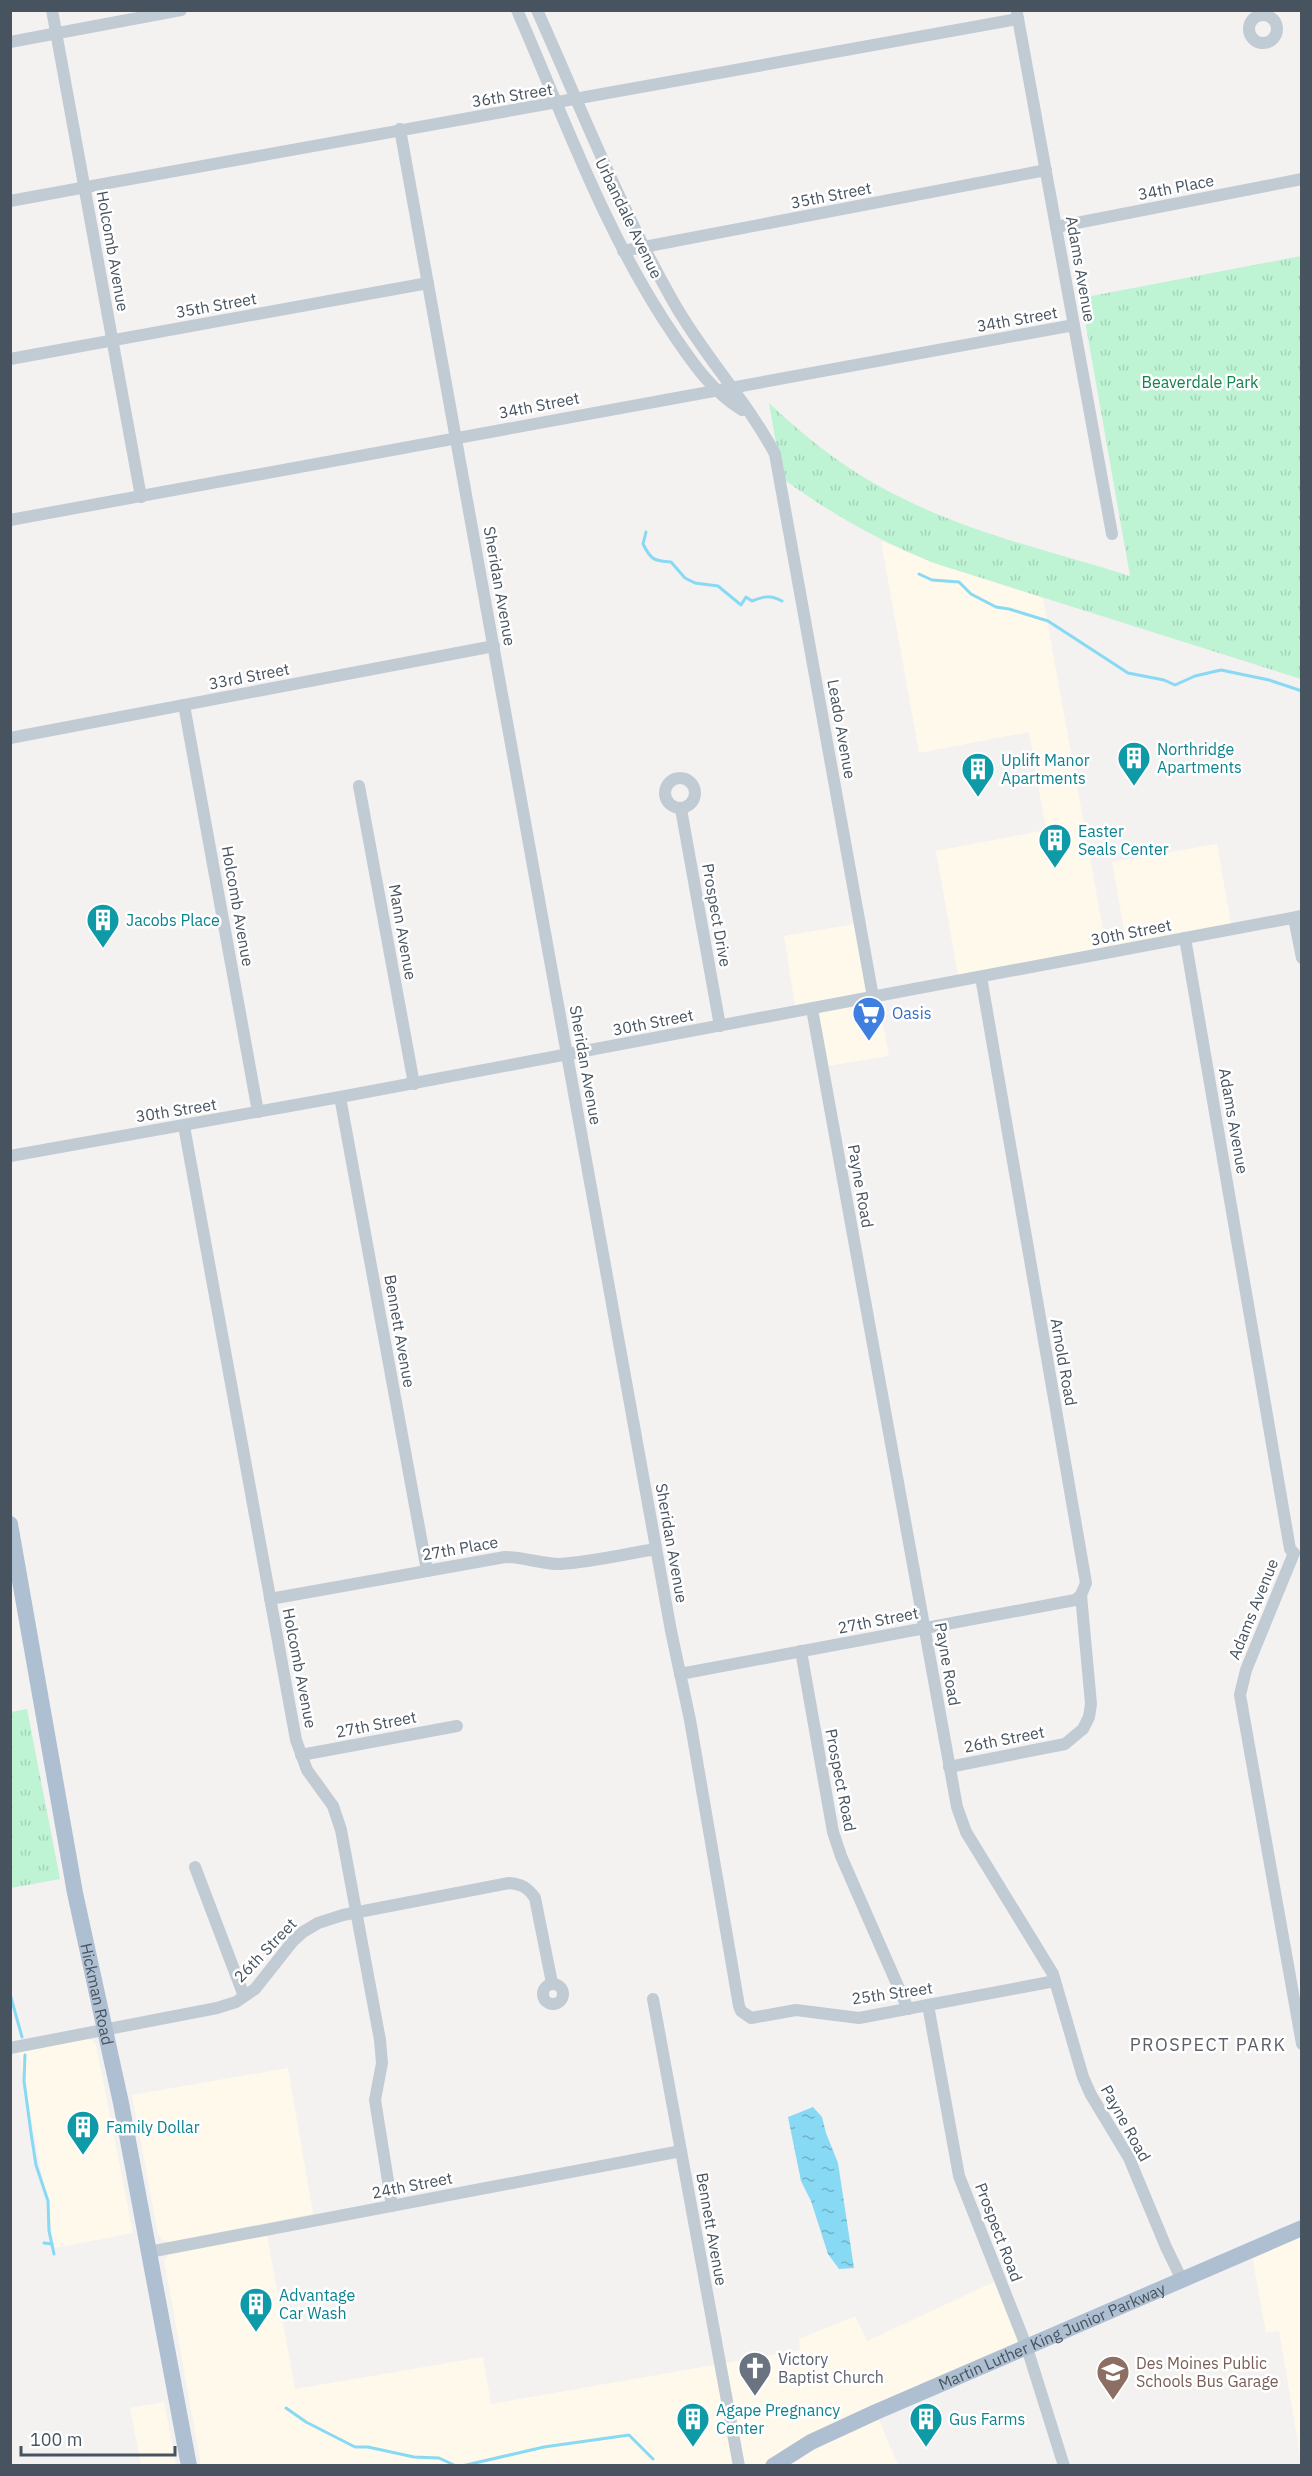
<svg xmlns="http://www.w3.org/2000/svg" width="1312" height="2476" font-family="'IBM Plex Sans',sans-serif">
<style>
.commercial{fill:#fef9eb}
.park{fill:url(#park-tufts)}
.water{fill:url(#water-ripples)}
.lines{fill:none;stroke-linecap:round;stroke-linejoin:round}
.stream{stroke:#88d9f3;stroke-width:3}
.minor{stroke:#c1cbd4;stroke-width:12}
.major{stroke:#afbfd2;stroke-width:16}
.labels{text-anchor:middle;stroke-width:5;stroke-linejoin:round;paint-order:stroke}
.street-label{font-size:16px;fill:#475460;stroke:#fff}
.park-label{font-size:16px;fill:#11834e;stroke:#fff}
.culture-label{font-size:16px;fill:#0d838f;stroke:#fff;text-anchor:start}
.shop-label{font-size:16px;fill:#366cbe;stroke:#fff;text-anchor:start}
.worship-label{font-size:16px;fill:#5b616d;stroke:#fff;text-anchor:start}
.education-label{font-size:16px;fill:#785e54;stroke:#fff;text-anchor:start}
.neighbourhood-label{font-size:18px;letter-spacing:1.5px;fill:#5d6167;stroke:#fff}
</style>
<defs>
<pattern id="park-tufts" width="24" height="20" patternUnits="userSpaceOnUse" patternTransform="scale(1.5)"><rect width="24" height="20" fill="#bef3d4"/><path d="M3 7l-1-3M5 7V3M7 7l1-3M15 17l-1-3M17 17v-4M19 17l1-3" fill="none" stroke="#a5d2b9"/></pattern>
<pattern id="water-ripples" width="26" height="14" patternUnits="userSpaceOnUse" patternTransform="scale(1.5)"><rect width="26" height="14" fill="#88d9f3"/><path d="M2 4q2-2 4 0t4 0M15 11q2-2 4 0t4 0" fill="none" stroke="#71b3c8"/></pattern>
</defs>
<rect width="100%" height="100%" fill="#f4f1f1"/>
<g class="commercial">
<path d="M881,541L934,563L1043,598L1106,946L1126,941L1112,862L1217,844L1232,929L959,981L936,851L1046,830L1029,732L919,753Z"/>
<path d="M860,923L878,996L889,1056L822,1067L812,1009L796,1012L784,936Z"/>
<path d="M86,2039L92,2040L96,2045L133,2233L55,2248L19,2051Z"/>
<path d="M288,2068L313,2214L169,2242L162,2240L158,2234L132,2095Z"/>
<path d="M1301,2228V2460L1279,2331L1266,2333L1251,2250Z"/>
<path d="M267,2235L295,2389L483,2357L491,2404L800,2350L799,2339L855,2316L867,2341L1000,2279L1027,2348L876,2413L898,2465H201L164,2260L170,2253Z"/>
<path d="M164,2402L176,2465H141L130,2408Z"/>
</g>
<g class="park">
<path d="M1301,256V679L934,563C879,541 830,513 782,478L769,403C809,441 852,474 902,498C973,534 1054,552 1130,576L1081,298Z"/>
<path d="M27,1709L60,1879L11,1888V1712Z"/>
</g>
<path class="water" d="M813,2107L822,2117L826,2133L838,2163L854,2268L839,2269L828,2254L811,2201L801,2181L788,2117Z"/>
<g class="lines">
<g class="stream">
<path d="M646,532L643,544C651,560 654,561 671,562L685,578L695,583L718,586L741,605L746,597L752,601C764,596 770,595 782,601"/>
<path d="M919,574L932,580L959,582L971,594L996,607L1009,609L1048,621L1128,673L1164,680L1175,685L1195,676L1221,670L1269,680L1302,691"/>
<path d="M10,1994L22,2037"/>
<path d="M25,2055L24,2081L31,2133L36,2165L48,2201L49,2231L54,2254"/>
<path d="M44,2243L52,2244"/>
<path d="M286,2408L306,2422L355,2447H368L414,2457L439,2458L456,2466"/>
<path d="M462,2466L544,2447L629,2435L653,2459"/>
</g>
<g class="minor">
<path d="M52,10L141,497"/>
<path d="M517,10C565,120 607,238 675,337C694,365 713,392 742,410"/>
<path d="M537,10C581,108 621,210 674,303C704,356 747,401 775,454L873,997"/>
<path d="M1017,13L1112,534"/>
<circle cx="1263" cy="29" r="14"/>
<path d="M10,42L181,10"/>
<path d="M400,129L671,1631L690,1720L739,2006L741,2011L751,2018L796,2010L859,2018L1055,1981"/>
<path d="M10,201C346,139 683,82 1018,19"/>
<path d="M1056,227L1302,179"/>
<path d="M623,251L1046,170"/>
<path d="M10,359L428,283"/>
<path d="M10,520L1074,325"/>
<path d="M184,705L258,1112"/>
<path d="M10,738L494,646"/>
<circle cx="680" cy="793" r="15"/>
<path d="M359,786L414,1084"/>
<path d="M681,809L720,1026"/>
<path d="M1294,918L1302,958"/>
<path d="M1185,938L1290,1549L1294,1553L1246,1670L1240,1695L1302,2044"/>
<path d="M812,1009L957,1807L966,1832L1053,1974L1083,2077L1091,2095L1129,2158L1166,2247L1182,2280"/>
<path d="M340,1097L427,1571"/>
<path d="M184,1126L296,1740L307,1770L333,1806L341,1830L380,2040L382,2063L375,2100L392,2206"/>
<path d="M10,1156L340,1097L1302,916"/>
<path d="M270,1599L505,1557C524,1557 541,1564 560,1564C592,1562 625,1554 656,1549"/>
<path d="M801,1651L833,1832L841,1856L908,2009"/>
<path d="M680,1674L1075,1600L1081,1595"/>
<path d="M301,1755L457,1726"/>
<path d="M949,1767L1065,1744L1083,1729L1089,1717L1091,1704L1081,1595L1086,1583L981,977"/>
<path d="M195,1867L244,1996"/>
<circle cx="553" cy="1994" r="10"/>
<path d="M653,1999L739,2466"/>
<path d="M928,2005L959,2176L1027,2348L1064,2466"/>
<path d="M10,2048L217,2008L236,2002L255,1989L293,1941L303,1932L318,1923L343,1915L509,1883C522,1884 528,1888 535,1898L552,1983"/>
<path d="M149,2252L681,2151"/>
</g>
<g class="major">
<path id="s1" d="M10,1524L75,1893L121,2103L189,2466"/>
<path id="s2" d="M773,2466L811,2442L876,2412L1302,2228"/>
</g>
</g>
<defs>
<g id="building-pin" transform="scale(1.725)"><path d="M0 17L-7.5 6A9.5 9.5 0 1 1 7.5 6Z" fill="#0f9aa8" stroke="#fff"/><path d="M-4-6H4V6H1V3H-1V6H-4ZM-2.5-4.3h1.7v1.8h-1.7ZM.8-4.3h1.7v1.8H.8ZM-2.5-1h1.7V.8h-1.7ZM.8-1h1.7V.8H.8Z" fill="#fff"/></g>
<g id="supermarket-pin" transform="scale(1.725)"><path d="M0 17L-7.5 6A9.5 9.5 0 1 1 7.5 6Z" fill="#3f7fe0" stroke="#fff"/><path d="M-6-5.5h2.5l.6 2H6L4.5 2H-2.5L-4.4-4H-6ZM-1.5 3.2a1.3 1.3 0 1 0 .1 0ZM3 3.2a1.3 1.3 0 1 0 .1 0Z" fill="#fff"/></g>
<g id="church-pin" transform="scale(1.725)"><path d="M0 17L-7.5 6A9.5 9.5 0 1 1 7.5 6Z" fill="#6b7280" stroke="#fff"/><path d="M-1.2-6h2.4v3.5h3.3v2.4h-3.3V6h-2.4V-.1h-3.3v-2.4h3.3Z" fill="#fff"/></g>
<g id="school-pin" transform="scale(1.725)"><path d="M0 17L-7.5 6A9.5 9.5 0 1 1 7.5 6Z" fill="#8d6e63" stroke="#fff"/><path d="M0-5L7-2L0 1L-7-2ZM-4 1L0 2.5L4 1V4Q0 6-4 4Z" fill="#fff"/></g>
</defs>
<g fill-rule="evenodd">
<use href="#building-pin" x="1134" y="758"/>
<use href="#building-pin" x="978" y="769"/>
<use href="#building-pin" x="1055" y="840"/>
<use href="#building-pin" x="103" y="920"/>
<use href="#supermarket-pin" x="869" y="1013"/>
<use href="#building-pin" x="83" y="2127"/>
<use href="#building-pin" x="256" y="2304"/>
<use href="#church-pin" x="755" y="2368"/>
<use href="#school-pin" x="1113" y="2372"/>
<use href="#building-pin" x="693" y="2419"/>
<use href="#building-pin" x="926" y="2419"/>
</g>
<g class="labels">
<g class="street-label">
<text transform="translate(512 95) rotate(-9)" y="6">36th Street</text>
<text transform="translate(1176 187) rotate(-11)" y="6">34th Place</text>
<text transform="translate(831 195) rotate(-11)" y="6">35th Street</text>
<text transform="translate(629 218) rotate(64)" y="6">Urbandale Avenue</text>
<text transform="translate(113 251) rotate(80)" y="6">Holcomb Avenue</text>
<text transform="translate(1081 269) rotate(80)" y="6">Adams Avenue</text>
<text transform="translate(216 305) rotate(-10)" y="6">35th Street</text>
<text transform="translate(1017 319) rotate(-10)" y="6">34th Street</text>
<text transform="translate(539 405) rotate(-11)" y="6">34th Street</text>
<text transform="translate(500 586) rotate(80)" y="6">Sheridan Avenue</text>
<text transform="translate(249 676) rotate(-11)" y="6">33rd Street</text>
<text transform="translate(842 729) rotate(80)" y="6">Leado Avenue</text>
<text transform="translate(238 906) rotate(80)" y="6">Holcomb Avenue</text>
<text transform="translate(717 915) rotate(80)" y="6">Prospect Drive</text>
<text transform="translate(403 932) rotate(80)" y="6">Mann Avenue</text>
<text transform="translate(1131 932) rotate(-11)" y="6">30th Street</text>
<text transform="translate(653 1022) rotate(-11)" y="6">30th Street</text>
<text transform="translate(586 1065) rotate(80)" y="6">Sheridan Avenue</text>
<text transform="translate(176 1110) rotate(-9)" y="6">30th Street</text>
<text transform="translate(1234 1121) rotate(80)" y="6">Adams Avenue</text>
<text transform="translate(861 1186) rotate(80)" y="6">Payne Road</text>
<text transform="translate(400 1331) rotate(80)" y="6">Bennett Avenue</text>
<text transform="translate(1064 1362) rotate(80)" y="6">Arnold Road</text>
<text transform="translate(672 1543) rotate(80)" y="6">Sheridan Avenue</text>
<text transform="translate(460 1548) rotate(-10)" y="6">27th Place</text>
<text transform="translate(1253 1609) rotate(-68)" y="6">Adams Avenue</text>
<text transform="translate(878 1620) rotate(-11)" y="6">27th Street</text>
<text transform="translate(948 1664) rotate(80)" y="6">Payne Road</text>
<text transform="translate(300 1668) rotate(79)" y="6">Holcomb Avenue</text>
<text transform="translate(376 1724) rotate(-11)" y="6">27th Street</text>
<text transform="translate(1004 1739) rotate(-11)" y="6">26th Street</text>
<text transform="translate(841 1780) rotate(79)" y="6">Prospect Road</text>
<text transform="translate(265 1950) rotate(-46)" y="6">26th Street</text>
<text transform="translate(892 1993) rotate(-8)" y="6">25th Street</text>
<text dy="6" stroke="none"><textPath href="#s1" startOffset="478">Hickman Road</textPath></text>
<text transform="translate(1126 2123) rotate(61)" y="6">Payne Road</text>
<text transform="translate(412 2185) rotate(-11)" y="6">24th Street</text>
<text transform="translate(712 2229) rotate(80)" y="6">Bennett Avenue</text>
<text transform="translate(999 2232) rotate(69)" y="6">Prospect Road</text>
<text dy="6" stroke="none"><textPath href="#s2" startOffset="308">Martin Luther King Junior Parkway</textPath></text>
</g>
<g class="park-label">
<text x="1200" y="388">Beaverdale Park</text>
</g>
<g class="culture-label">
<text x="1157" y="755">Northridge<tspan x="1157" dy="18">Apartments</tspan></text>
<text x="1001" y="766">Uplift Manor<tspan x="1001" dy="18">Apartments</tspan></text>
<text x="1078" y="837">Easter<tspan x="1078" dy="18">Seals Center</tspan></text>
<text x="126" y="926">Jacobs Place</text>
<text x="106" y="2133">Family Dollar</text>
<text x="279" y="2301">Advantage<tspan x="279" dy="18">Car Wash</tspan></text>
<text x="716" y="2416">Agape Pregnancy<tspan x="716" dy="18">Center</tspan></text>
<text x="949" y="2425">Gus Farms</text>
</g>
<g class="shop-label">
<text x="892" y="1019">Oasis</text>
</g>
<g class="worship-label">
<text x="778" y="2365">Victory<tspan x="778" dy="18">Baptist Church</tspan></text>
</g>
<g class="education-label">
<text x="1136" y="2369">Des Moines Public<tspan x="1136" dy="18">Schools Bus Garage</tspan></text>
</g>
<g class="neighbourhood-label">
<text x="1208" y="2051">PROSPECT PARK</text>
</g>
</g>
<rect width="1312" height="2476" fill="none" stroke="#475460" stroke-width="24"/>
<path d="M21 2446v9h154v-9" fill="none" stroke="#475460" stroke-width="3"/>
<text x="30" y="2446" font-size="18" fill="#475460" stroke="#ffffff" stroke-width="4.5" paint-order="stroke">100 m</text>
</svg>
